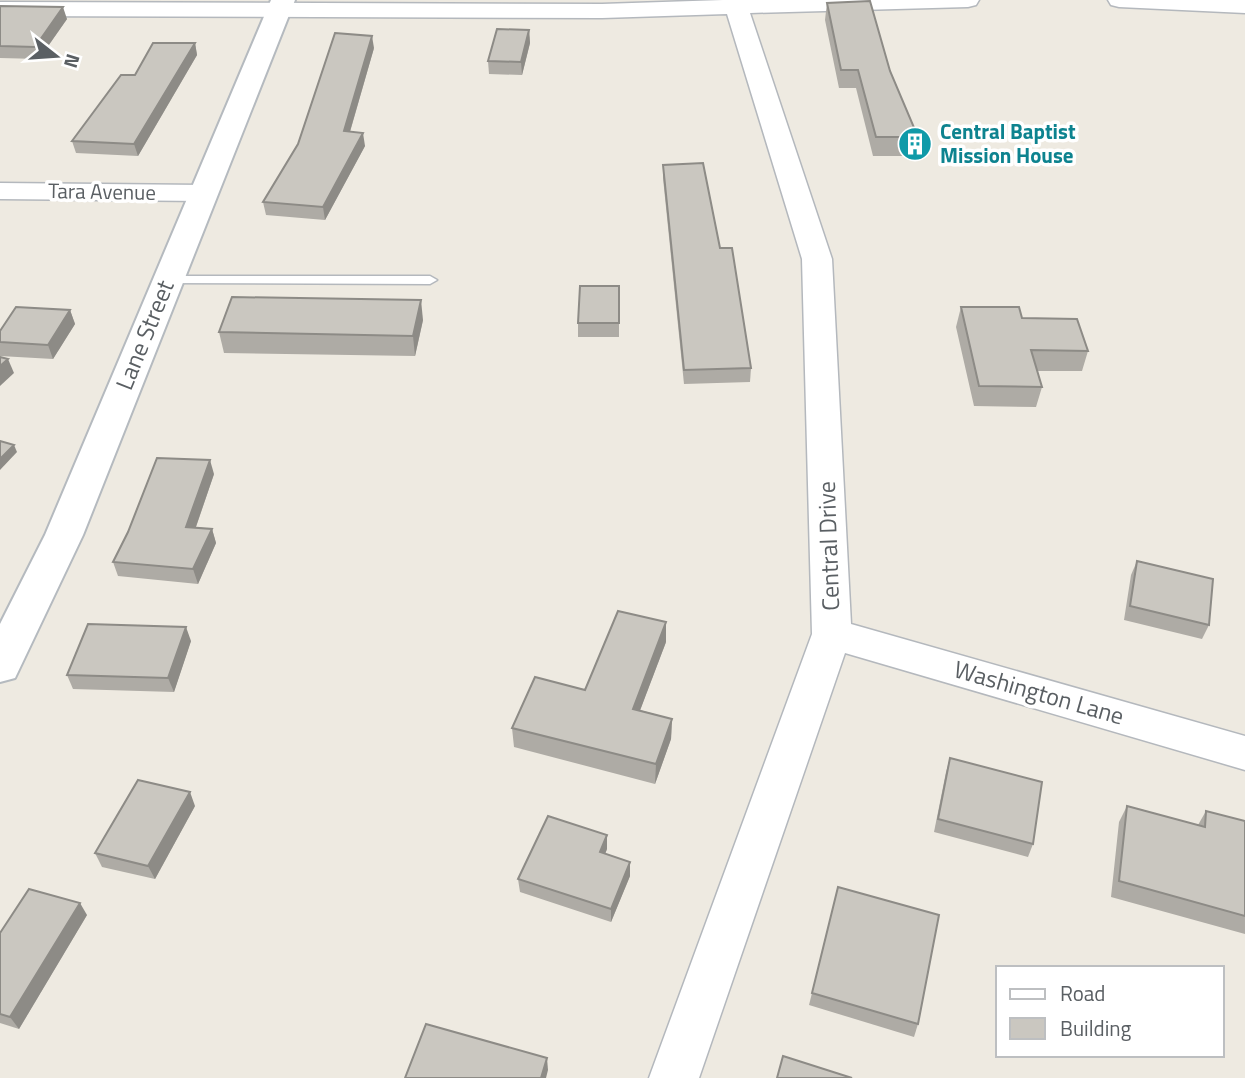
<svg xmlns="http://www.w3.org/2000/svg" width="1245" height="1078" font-family="'Titillium Web',sans-serif">
<style>
.lines{fill:none;stroke-linecap:round;stroke-linejoin:round}
.lane-casing{stroke:#b4b8bd;stroke-width:3}
.street-casing{stroke:#b4b8bd;stroke-width:3}
.secondary-casing{stroke:#b5babf;stroke-width:4}
.lane{fill:#fff;fill-rule:evenodd}
.street{fill:#fff;fill-rule:evenodd}
.secondary{fill:#fff;fill-rule:evenodd}
.wall{fill:#aeaba5}
.shaded-wall{fill:#8d8b86}
.building{fill:#cac7c0;stroke:#8d8b86;stroke-width:2}
.labels{text-anchor:middle;stroke-width:7;stroke-linejoin:round;paint-order:stroke}
.far-culture-label{font-size:21px;font-weight:bold;fill:#0d838f;stroke:#fff;text-anchor:start}
.far-street-label{font-size:21px;fill:#5a5f63;stroke:#fff}
.street-label{font-size:24px;fill:#5a5f63;stroke:#fff}
</style>
<rect width="100%" height="100%" fill="#eeeae1"/>
<g class="lines">
<g class="lane-casing">
<path id="lane" d="M168,276H430L437,280L430,284L163,283V277Z"/>
</g>
<g class="street-casing">
<g id="street">
<path d="M723,0H979L976,5L968,7L750,13L832,259L851,624L1245,736V770L845,653L699,1078H649L812,634L802,259L727,14L602,18L0,16V2L602,4Z"/>
<path d="M1108,0H1245V13L1119,7L1111,5Z"/>
<path d="M0,183L203,185L213,187L217,193L213,199L203,201L0,199Z"/>
</g>
</g>
<g class="secondary-casing">
<path id="secondary" d="M271,0H295L83,535L15,678L0,682V624L45,535Z"/>
</g>
<use href="#lane" class="lane"/>
<use href="#street" class="street"/>
<use href="#secondary" class="secondary"/>
</g>
<g class="wall">
<path d="M827,3L890,71L918,137L915,156H873L856,88H839L825,20Z"/>
<path d="M0,6L67,19L39,59L0,58Z"/>
<path d="M529,30L530,43L522,75L489,74L488,61Z"/>
<path d="M195,43L197,55L138,156L76,153L72,141L135,75Z"/>
<path d="M374,48L350,132L365,146L325,220L266,215L263,202Z"/>
<path d="M663,165L720,248L751,368L750,382L684,384L663,178Z"/>
<path d="M619,286V337H578V323Z"/>
<path d="M961,307L1088,351L1082,371H1037L1042,387L1036,407L974,406L956,327Z"/>
<path d="M70,310L75,324L53,359L0,356V331Z"/>
<path d="M423,320L415,356L224,353L219,332Z"/>
<path d="M214,474L196,527L212,529L216,543L198,584L118,576L113,562Z"/>
<path d="M1137,561L1209,625L1202,639L1124,620L1131,575Z"/>
<path d="M191,641L174,692L73,689L67,675Z"/>
<path d="M666,642L640,710L672,719L671,739L655,784L514,747L512,728L585,690Z"/>
<path d="M950,758L1033,844L1028,857L934,832L946,772Z"/>
<path d="M195,806L155,879L102,867L95,853Z"/>
<path d="M1127,806L1198,825L1206,811L1245,821V934L1111,897L1119,822Z"/>
<path d="M607,849L605,854L630,876L611,922L520,892L518,879Z"/>
<path d="M87,915L19,1029L0,1023V933Z"/>
<path d="M812,993L918,1024L914,1037L809,1005Z"/>
</g>
<g class="shaded-wall">
<path d="M63,7L67,19L39,59L35,47Z"/>
<path d="M529,30L530,43L522,75L521,62Z"/>
<path d="M372,36L374,48L346,145L344,131Z"/>
<path d="M195,43L197,55L138,156L134,144Z"/>
<path d="M363,133L365,146L325,220L323,207Z"/>
<path d="M421,300L423,320L415,356L413,336Z"/>
<path d="M70,310L75,324L53,359L48,345Z"/>
<path d="M8,359L14,373L0,386V366Z"/>
<path d="M14,445L17,452L0,470V459Z"/>
<path d="M210,460L214,474L191,541L186,527Z"/>
<path d="M212,529L216,543L198,584L193,569Z"/>
<path d="M666,622V642L633,729V709Z"/>
<path d="M186,627L191,641L174,692L168,678Z"/>
<path d="M672,719L671,739L655,784L656,764Z"/>
<path d="M190,792L195,806L155,879L148,866Z"/>
<path d="M607,835V849L600,866V852Z"/>
<path d="M630,862V876L611,922V909Z"/>
<path d="M80,903L87,915L19,1029L10,1017Z"/>
<path d="M547,1058L548,1070L546,1078H541Z"/>
</g>
<g class="building">
<path d="M870,1L890,71L918,137H876L858,70H841L827,3Z"/>
<path d="M0,6L63,7L35,47L0,46Z"/>
<path d="M497,29L529,30L521,62L488,61Z"/>
<path d="M335,33L372,36L344,131L363,133L323,207L263,202L298,144Z"/>
<path d="M153,43H195L134,144L72,141L121,75H135Z"/>
<path d="M703,163L720,248H732L751,368L684,370L663,165Z"/>
<path d="M580,286H619V323H578Z"/>
<path d="M232,297L421,300L413,336L219,332Z"/>
<path d="M16,307L70,310L48,345L0,342V331Z"/>
<path d="M961,307H1019L1022,318L1077,319L1088,351L1031,350L1042,387L979,386Z"/>
<path d="M0,357L8,359L0,366Z"/>
<path d="M0,441L14,445L0,459Z"/>
<path d="M157,458L210,460L186,527L212,529L193,569L113,562L128,532Z"/>
<path d="M1137,561L1213,579L1209,625L1130,606Z"/>
<path d="M618,611L666,622L633,709L672,719L656,764L512,728L535,677L585,690Z"/>
<path d="M88,624L186,627L168,678L67,675Z"/>
<path d="M950,758L1042,782L1033,844L938,819Z"/>
<path d="M138,780L190,792L148,866L95,853Z"/>
<path d="M1127,806L1205,827L1206,811L1245,821V916L1119,881Z"/>
<path d="M548,816L607,835L600,852L630,862L611,909L518,879Z"/>
<path d="M838,887L939,915L918,1024L812,993Z"/>
<path d="M29,889L80,903L10,1017L0,1014V933Z"/>
<path d="M426,1024L547,1058L541,1078H405Z"/>
<path d="M783,1056L852,1078H777Z"/>
</g>
<defs>
<g id="building-disc" transform="scale(1.75)"><circle r="9.5" fill="#0f9aa8" stroke="#fff"/><path d="M-4-6H4V6H1V3H-1V6H-4ZM-2.5-4.3h1.7v1.8h-1.7ZM.8-4.3h1.7v1.8H.8ZM-2.5-1h1.7V.8h-1.7ZM.8-1h1.7V.8H.8Z" fill="#fff"/></g>
</defs>
<g fill-rule="evenodd">
<use href="#building-disc" x="915" y="144"/>
</g>
<g class="labels">
<g class="far-culture-label">
<text x="940" y="139">Central Baptist<tspan x="940" dy="24">Mission House</tspan></text>
</g>
<g class="far-street-label">
<text transform="translate(102 192) rotate(1)" y="7">Tara Avenue</text>
</g>
<g class="street-label">
<text transform="translate(145 335) rotate(-68)" y="8">Lane Street</text>
<text transform="translate(829 546) rotate(-92)" y="8">Central Drive</text>
<text transform="translate(1039 693) rotate(16)" y="8">Washington Lane</text>
</g>
</g>
<rect x="996" y="966" width="228" height="91" fill="#ffffff" stroke="#bdbfc1" stroke-width="2"/>
<rect x="1010" y="989" width="35" height="10" fill="#ffffff" stroke="#bdbfc1" stroke-width="2"/>
<text x="1060" y="1001" font-size="21" fill="#5a5f63">Road</text>
<rect x="1010" y="1018" width="35" height="21" fill="#cac7c0" stroke="#bdbfc1" stroke-width="2"/>
<text x="1060" y="1036" font-size="21" fill="#5a5f63">Building</text>
<g transform="translate(56 56) rotate(107)" stroke="#ffffff" stroke-width="5" paint-order="stroke">
<path d="M0-5L12 26L0 18L-12 26Z" fill="#5a5f63"/>
<text y="-10" font-size="19" font-weight="bold" text-anchor="middle" fill="#5a5f63">N</text>
</g>
</svg>
